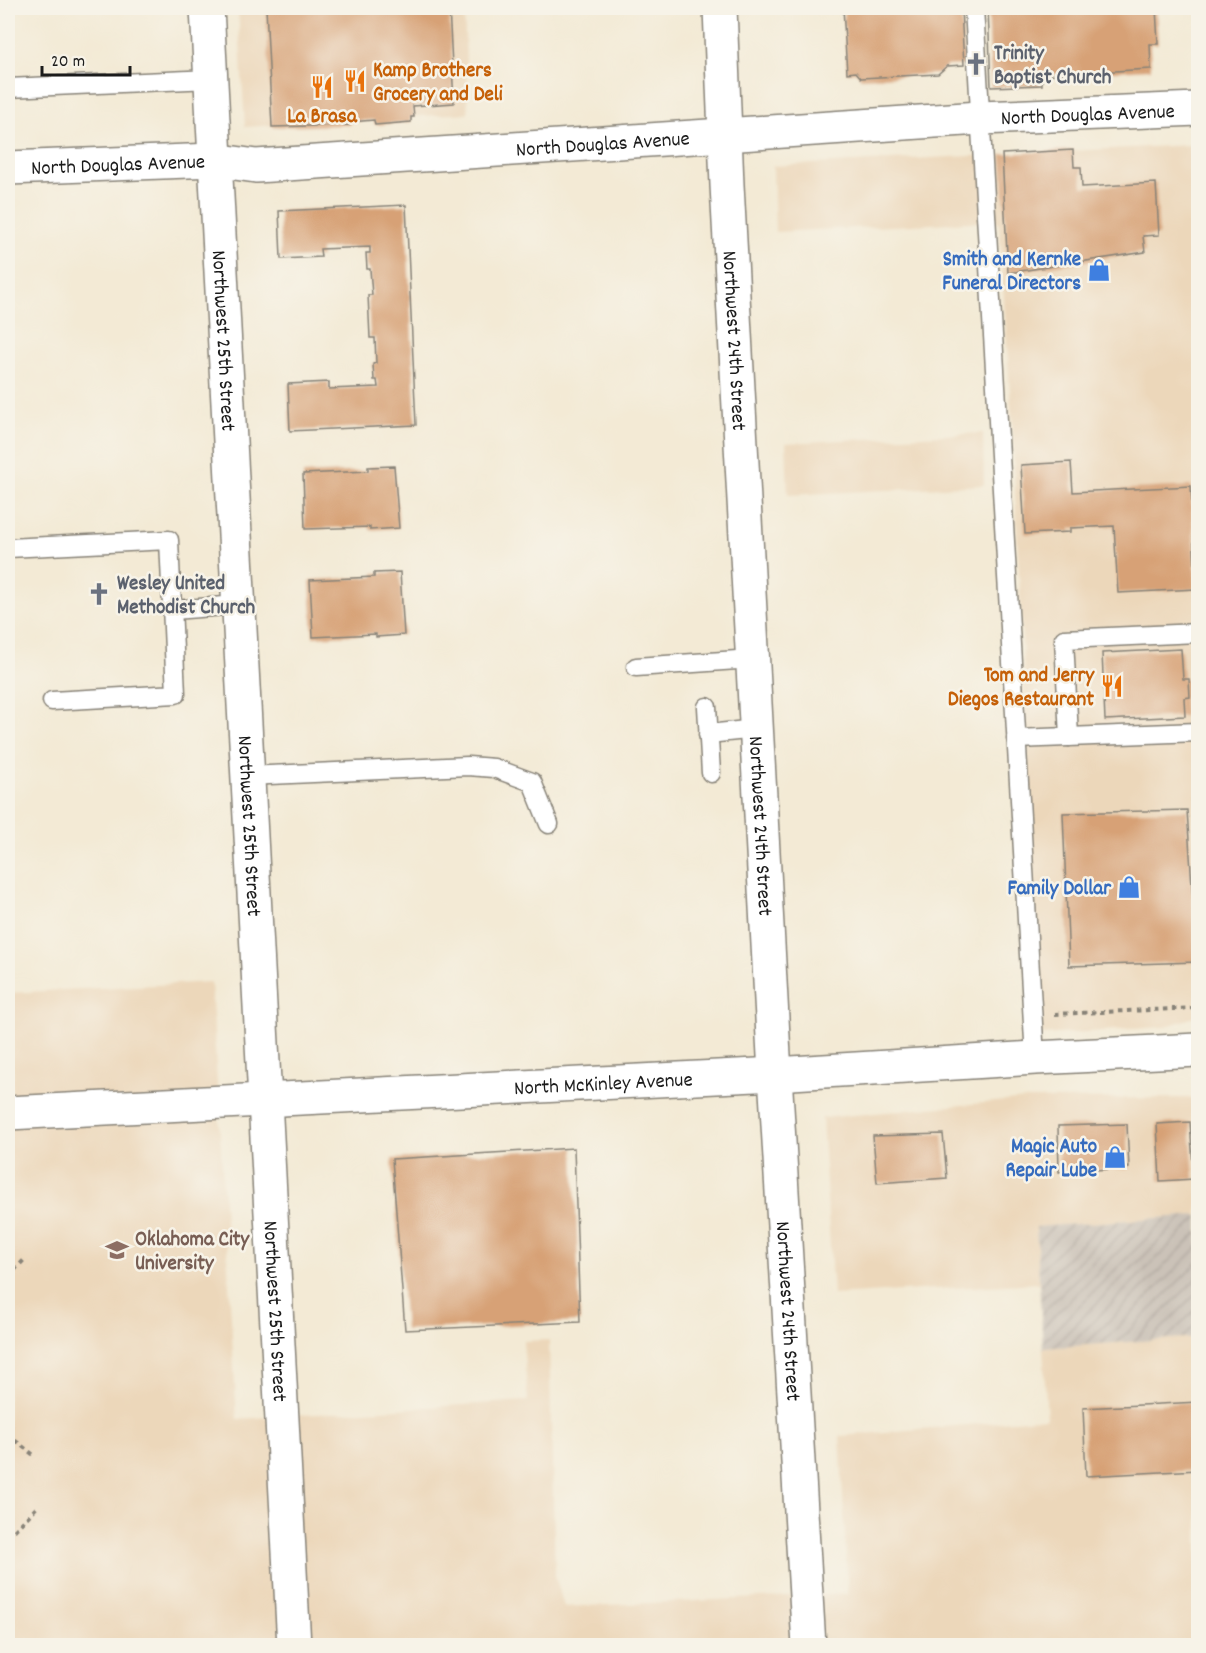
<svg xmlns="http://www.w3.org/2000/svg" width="1206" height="1653" font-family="Dekko,sans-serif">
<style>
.built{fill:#ecd7ba}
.industrial{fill:url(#industrial-furrows)}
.building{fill:#d7a176}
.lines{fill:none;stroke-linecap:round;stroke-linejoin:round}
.service-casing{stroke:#888378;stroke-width:21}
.minor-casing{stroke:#888378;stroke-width:36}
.path{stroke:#888378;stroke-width:4;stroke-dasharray:4.5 4.5;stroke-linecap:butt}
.service{stroke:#fff;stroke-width:18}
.minor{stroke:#fff;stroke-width:33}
.labels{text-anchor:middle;stroke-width:5;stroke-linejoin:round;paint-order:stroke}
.worship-label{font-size:21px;font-weight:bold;fill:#5b616d;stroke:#f7f3e8;text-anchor:start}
.food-label{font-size:21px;font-weight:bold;fill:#c56008;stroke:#f7f3e8;text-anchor:start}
.street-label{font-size:21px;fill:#1c1c1c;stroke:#f7f3e8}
.shop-label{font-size:21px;font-weight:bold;fill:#366cbe;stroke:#f7f3e8;text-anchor:end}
.education-label{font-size:21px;font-weight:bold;fill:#785e54;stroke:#f7f3e8;text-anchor:start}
</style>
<defs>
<pattern id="industrial-furrows" width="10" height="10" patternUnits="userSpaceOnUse" patternTransform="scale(1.5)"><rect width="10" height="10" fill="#cbc2b8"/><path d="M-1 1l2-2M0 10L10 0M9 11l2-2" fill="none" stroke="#aea69e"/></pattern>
</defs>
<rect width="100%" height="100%" fill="#f7f3e8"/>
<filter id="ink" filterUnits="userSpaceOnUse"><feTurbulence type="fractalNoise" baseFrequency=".0167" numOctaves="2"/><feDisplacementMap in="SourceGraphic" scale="12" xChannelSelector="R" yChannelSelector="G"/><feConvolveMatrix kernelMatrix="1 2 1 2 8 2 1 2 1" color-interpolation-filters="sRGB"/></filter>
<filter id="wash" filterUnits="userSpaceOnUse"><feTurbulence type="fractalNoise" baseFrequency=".008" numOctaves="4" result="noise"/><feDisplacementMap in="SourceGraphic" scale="24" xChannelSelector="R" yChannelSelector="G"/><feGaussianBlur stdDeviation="1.35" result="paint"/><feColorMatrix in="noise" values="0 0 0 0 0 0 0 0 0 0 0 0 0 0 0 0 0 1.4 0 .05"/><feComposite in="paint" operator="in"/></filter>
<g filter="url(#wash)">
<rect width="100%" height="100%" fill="#f3ead5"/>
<g class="built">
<path d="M238,8H464L468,113L245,127Z"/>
<path d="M1190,145L1198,307V1016L1163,1027L1041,1035L1012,424L999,223L971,222L775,232L773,166Z"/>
<path d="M983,433L984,485L788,495L786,443Z"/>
<path d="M211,982L237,1419L528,1401L523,1341L549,1340L555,1575L564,1607L848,1594L840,1436L1047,1418L1043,1348L1198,1337V1645L8,1646V1162L13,1076L8,1025V993Z"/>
<path d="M1198,1098V1215L1036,1227L1039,1283L833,1295L822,1118L1027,1099Z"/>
</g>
<path class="industrial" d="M1198,1215V1337L1043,1348L1036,1227Z"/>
<g id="blocks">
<g class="building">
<path d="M266,8H449L454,103L413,106L414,117H411V122L375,125L374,120L350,122V125L272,127Z"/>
<path d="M843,8H961L964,65L947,66L938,74L861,78L856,72L847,73Z"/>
<path d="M988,8H1156L1158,44H1150L1151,69L1042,75V85L991,87Z"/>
<path d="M1073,150L1074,167H1081L1082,187L1156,183L1159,235L1143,236L1145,252L1008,273L1002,154Z"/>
<path d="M406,205L416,425L290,431L288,384L329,382V389L378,387L377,380H374L373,364L376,363L375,338H370L368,295H372L370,269H367L366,253H370V247L320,249L321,257L281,259L279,211Z"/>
<path d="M1071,462L1073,492L1191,486L1196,589L1118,593L1114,526L1070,528V532L1025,534L1021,465Z"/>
<path d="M394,466L399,528L370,530V527L305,529L303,474L368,471V467Z"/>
<path d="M400,572L404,635L376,637V634L313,637L310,580L374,577V573Z"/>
<path d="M1181,649L1183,679H1189L1190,697L1184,698L1185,716L1105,720L1102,653Z"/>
<path d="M1187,810L1197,962L1069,966L1063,813Z"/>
<path d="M1190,1122L1194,1179L1160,1181L1157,1124Z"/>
<path d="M1127,1124L1129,1168L1059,1172L1058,1126Z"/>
<path d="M943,1134L947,1178L877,1183L873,1136Z"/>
<path d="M574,1148L580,1322L405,1330L392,1159Z"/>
<path d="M1198,1402V1470L1086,1476L1083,1408Z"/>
</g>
</g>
</g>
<g filter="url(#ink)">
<use href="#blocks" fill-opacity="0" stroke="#888378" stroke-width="1.5"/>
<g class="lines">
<g class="service-casing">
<g id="service">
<path d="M974,8L1035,1058"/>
<path d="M8,88L211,79"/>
<path d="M8,548L169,540L176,694L52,701"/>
<path d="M173,610L238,605"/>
<path d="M636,667L752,659"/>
<path d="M707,707L711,773"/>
<path d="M708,734L756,729"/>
<path d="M1069,737L1064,639L1198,633"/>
<path d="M1016,739L1198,732"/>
<path d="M247,776L468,766L494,768L532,782L549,824"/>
</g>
</g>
<g class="minor-casing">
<g id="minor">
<path id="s1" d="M207,8L294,1646"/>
<path id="s2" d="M720,8L727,185L775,1074L809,1646"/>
<path id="s3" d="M8,168L214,160L256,166L980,118L1198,109"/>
<path id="s4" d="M8,1113L775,1074L1035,1058L1198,1050"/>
</g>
</g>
<g class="path">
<path d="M1055,1014L1198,1008"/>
<path d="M8,1277L24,1260"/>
<path d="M8,1435L35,1456"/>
<path d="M8,1537L37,1507"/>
</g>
<use href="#service" class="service"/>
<use href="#minor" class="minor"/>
</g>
</g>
<defs>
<g id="church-bare" transform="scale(1.8)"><path d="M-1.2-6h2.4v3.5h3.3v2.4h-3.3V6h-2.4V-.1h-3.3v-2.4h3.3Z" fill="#6b7280" stroke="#f7f3e8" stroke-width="2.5" paint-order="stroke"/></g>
<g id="restaurant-bare" transform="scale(1.8)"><path d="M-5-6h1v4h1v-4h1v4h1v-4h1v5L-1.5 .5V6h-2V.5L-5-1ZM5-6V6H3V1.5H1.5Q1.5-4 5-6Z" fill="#e8710a" stroke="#f7f3e8" stroke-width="2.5" paint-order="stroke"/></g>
<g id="shop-bare" transform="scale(1.8)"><path d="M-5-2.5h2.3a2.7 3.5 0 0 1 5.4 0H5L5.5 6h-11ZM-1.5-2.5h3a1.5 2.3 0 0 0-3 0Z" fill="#3f7fe0" stroke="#f7f3e8" stroke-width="2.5" paint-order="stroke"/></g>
<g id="university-bare" transform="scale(1.8)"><path d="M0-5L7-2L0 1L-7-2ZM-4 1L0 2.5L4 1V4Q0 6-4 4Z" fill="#8d6e63" stroke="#f7f3e8" stroke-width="2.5" paint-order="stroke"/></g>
</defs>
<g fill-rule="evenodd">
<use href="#church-bare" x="976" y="64"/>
<use href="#restaurant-bare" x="355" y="81"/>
<use href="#restaurant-bare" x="322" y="87"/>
<use href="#shop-bare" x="1099" y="270"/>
<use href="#church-bare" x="99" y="594"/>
<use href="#restaurant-bare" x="1112" y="686"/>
<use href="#shop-bare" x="1129" y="887"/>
<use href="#shop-bare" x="1115" y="1157"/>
<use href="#university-bare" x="117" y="1250"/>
</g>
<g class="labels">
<g class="worship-label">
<text x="994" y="59">Trinity<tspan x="994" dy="24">Baptist Church</tspan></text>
<text x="117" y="589">Wesley United<tspan x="117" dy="24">Methodist Church</tspan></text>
</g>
<g class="food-label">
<text x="373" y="76">Kamp Brothers<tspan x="373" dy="24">Grocery and Deli</tspan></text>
<text x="322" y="122" text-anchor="middle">La Brasa</text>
<text x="1094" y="681" text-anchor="end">Tom and Jerry<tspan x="1094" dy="24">Diegos Restaurant</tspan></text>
</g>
<g class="street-label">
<text dy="7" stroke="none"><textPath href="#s3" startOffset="1082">North Douglas Avenue</textPath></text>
<text dy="7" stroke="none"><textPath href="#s3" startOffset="596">North Douglas Avenue</textPath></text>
<text dy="7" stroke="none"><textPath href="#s3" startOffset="110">North Douglas Avenue</textPath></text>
<text dy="7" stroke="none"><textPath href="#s1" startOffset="333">Northwest 25th Street</textPath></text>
<text dy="7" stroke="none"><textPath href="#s2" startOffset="333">Northwest 24th Street</textPath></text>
<text dy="7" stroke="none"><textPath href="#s1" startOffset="819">Northwest 25th Street</textPath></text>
<text dy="7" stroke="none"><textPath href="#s2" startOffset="819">Northwest 24th Street</textPath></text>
<text dy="7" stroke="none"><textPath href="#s4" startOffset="596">North McKinley Avenue</textPath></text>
<text dy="7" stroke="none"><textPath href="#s1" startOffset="1305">Northwest 25th Street</textPath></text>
<text dy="7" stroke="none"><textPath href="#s2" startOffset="1305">Northwest 24th Street</textPath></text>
</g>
<g class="shop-label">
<text x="1081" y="265">Smith and Kernke<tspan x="1081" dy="24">Funeral Directors</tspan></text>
<text x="1111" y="894">Family Dollar</text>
<text x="1097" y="1152">Magic Auto<tspan x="1097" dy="24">Repair Lube</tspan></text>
</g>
<g class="education-label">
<text x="135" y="1245">Oklahoma City<tspan x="135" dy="24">University</tspan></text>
</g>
</g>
<rect width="1206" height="1653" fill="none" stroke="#f7f3e8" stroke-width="30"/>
<path d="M42 66v9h88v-9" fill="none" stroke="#1c1c1c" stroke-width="3"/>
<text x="51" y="66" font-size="18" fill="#1c1c1c" stroke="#f7f3e8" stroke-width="4.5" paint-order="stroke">20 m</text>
</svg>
